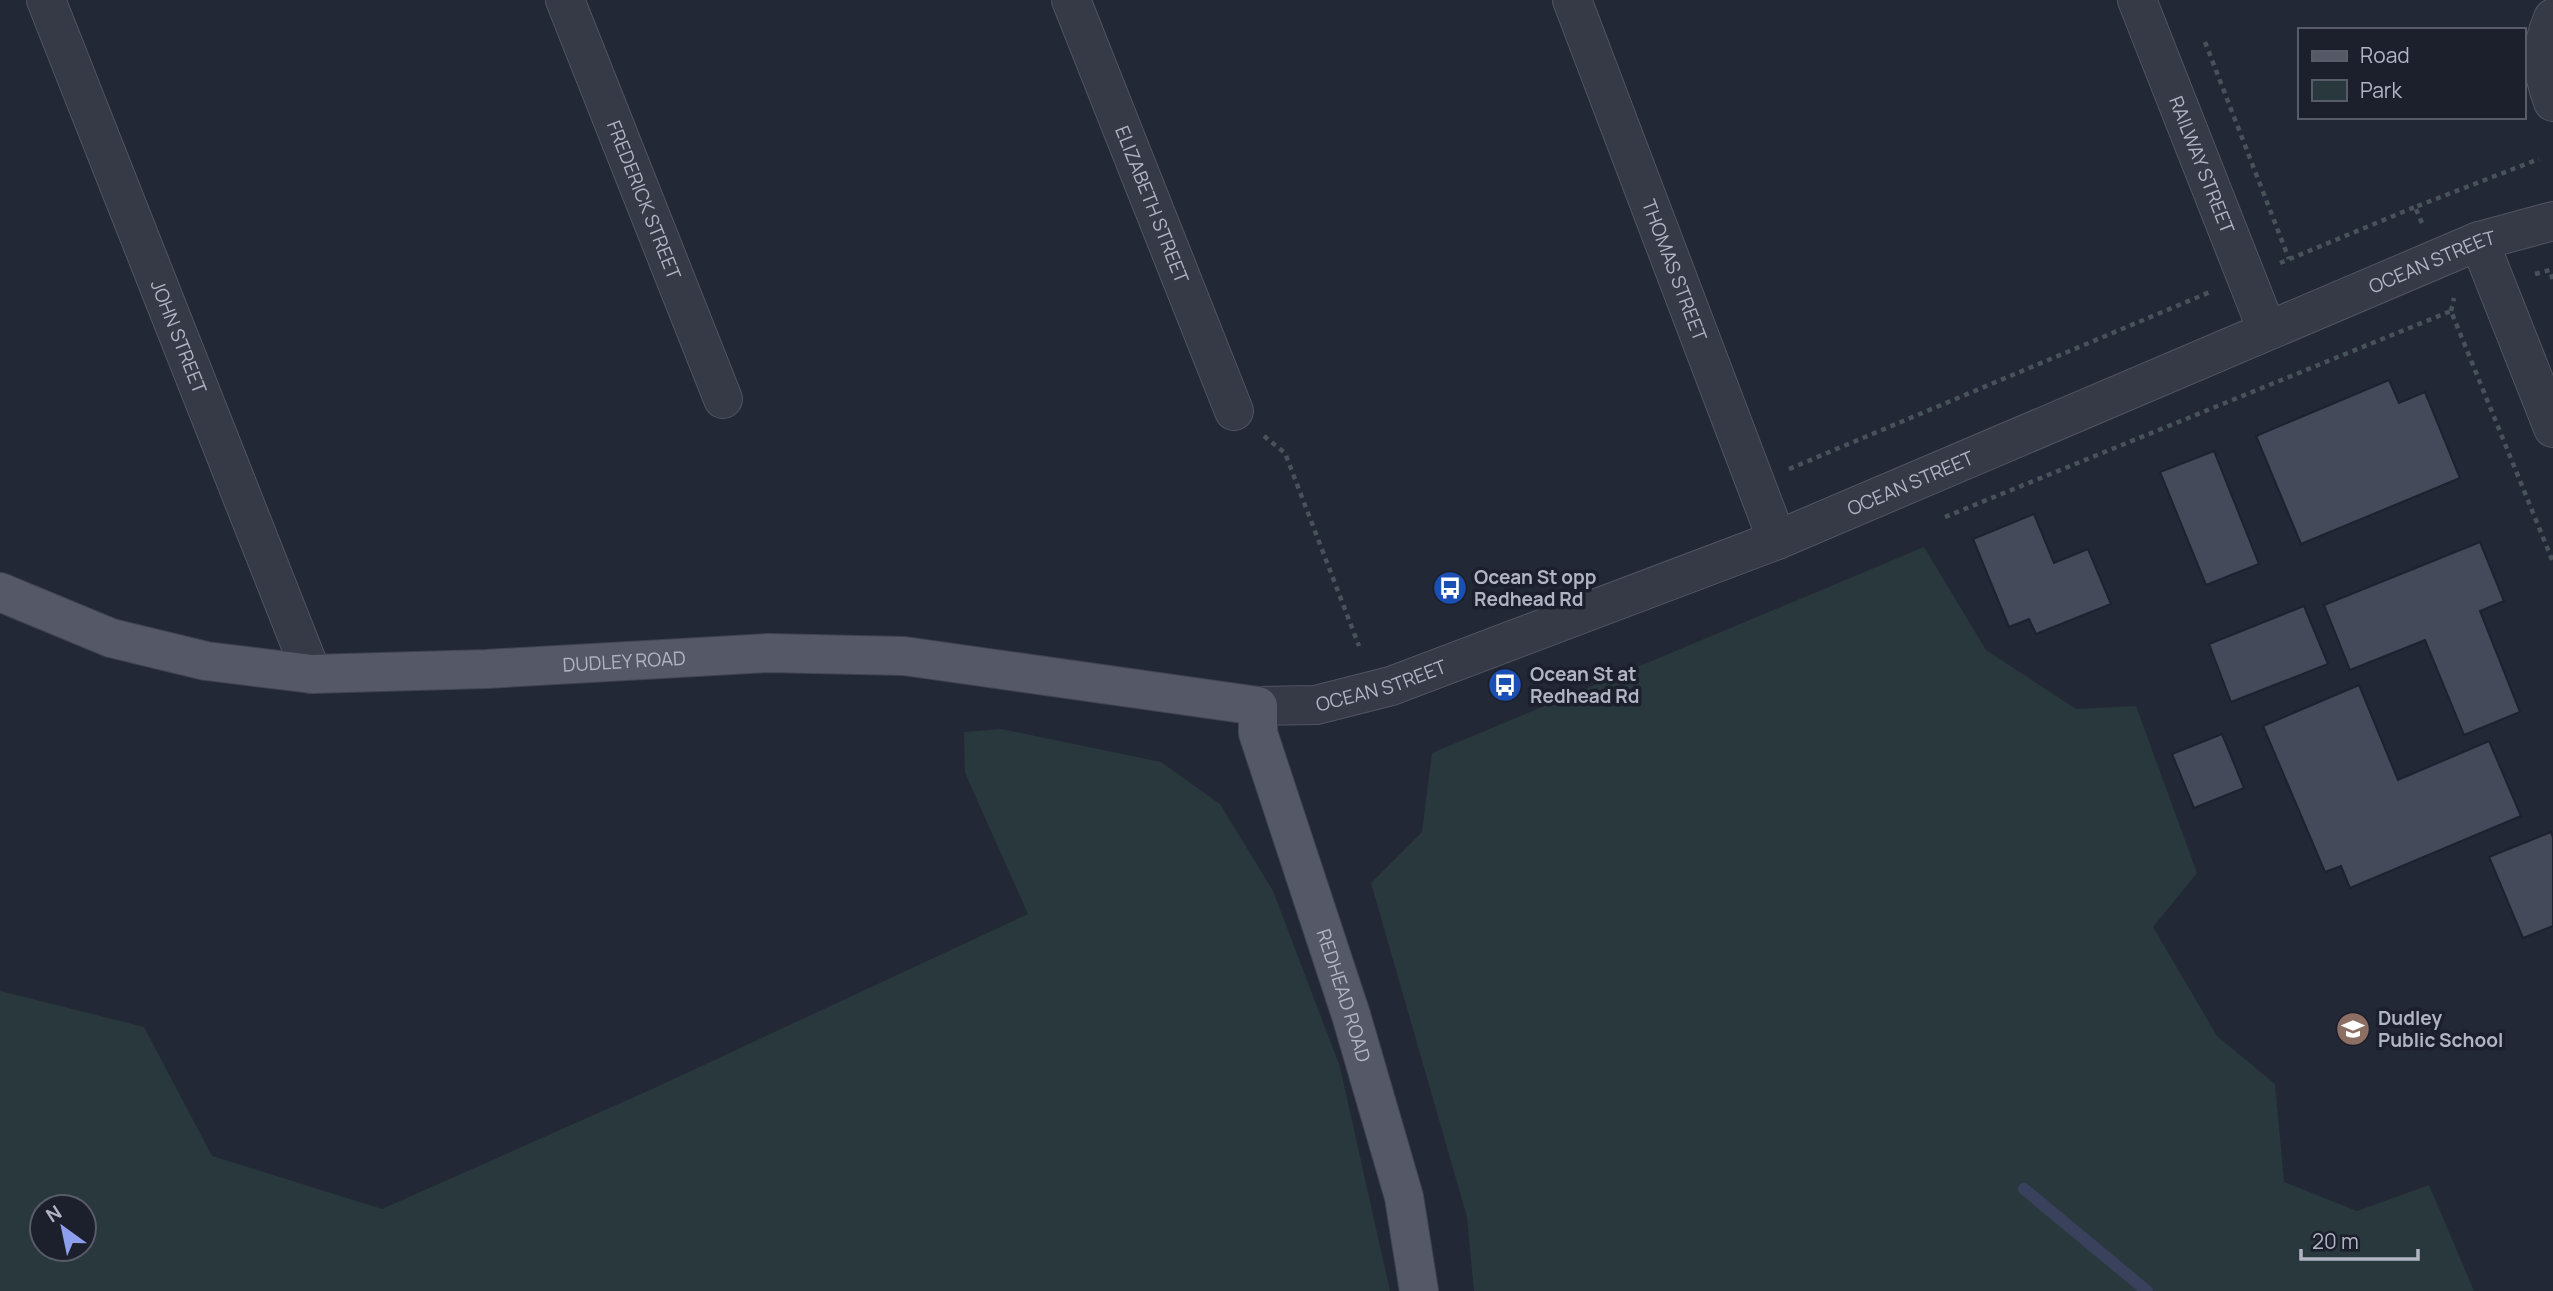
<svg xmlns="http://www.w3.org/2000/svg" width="2553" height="1291" font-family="Manrope,sans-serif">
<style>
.green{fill:#29383c;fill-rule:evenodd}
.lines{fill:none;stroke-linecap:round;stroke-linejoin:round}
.stream{stroke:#39415c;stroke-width:12}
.building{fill:#454a5b;stroke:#1e212e;stroke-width:2}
.minor-casing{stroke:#515562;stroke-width:40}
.major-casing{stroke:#404350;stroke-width:40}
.path{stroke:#475359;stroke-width:4.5;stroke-dasharray:5 5;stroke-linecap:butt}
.minor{stroke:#363a47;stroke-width:38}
.major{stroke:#555967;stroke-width:38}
.labels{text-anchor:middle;stroke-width:7;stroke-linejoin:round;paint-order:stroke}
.street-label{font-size:19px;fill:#b1b5c3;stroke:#1c1f2c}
.poi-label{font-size:19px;font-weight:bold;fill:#b1b5c3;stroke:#1c1f2c;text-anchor:start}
</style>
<rect width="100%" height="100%" fill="#232836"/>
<g class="green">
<path d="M1924,547L1986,650L2076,709L2136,706L2197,873L2153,927L2217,1036L2275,1084L2284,1182L2357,1211L2429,1185L2474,1291H1474L1467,1217L1371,883L1422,832L1432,753Z"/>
<path d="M1001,729L1161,762L1220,804L1273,891L1340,1067L1390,1291H0V991L144,1027L212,1156L382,1209L650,1090L1028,914L965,773L964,732ZM84,1207V1249H42V1207Z"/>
</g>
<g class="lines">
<path class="stream" d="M2024,1189L2147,1291"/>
</g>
<g class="building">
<path d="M2389,380L2399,403L2425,392L2460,478L2301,544L2256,436Z"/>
<path d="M2214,451L2259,564L2206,585L2160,472Z"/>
<path d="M2034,514L2054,563L2088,549L2111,604L2036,634L2029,619L2009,627L1973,539Z"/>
<path d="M2480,542L2504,601L2480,611L2520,712L2464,735L2425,640L2350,670L2324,605Z"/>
<path d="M2304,606L2328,664L2231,702L2209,644Z"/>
<path d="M2359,685L2398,780L2489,741L2521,816L2350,888L2341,866L2325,872L2263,726Z"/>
<path d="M2222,734L2244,788L2194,808L2172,754Z"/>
<path d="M2551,832L2553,838V926L2523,938L2489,857Z"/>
</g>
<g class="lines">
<g class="minor-casing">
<g id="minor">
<path id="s1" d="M46,0L312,674"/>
<path id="s2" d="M565,0L723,399"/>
<path id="s3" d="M1071,0L1234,411"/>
<path id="s4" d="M1572,0L1777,540"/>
<path id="s5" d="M2137,0L2267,330"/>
<path d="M2553,18C2539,51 2541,69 2553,102"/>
<path d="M2479,241L2553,428"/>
<path id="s6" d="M1258,706L1316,705L1391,686L1777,540L2479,241L2553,221"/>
</g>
</g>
<g class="major-casing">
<g id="major">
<path id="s7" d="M0,592L111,638L206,661L312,674L486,669L768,653L904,656L1258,706V733L1351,1015L1404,1197L1419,1291"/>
</g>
</g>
<g class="path">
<path d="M2205,42L2289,259"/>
<path d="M2422,223L2415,207L2539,159"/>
<path d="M2280,263L2415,207"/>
<path d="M2535,274L2550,270L2553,281"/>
<path d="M2451,311L2454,298"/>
<path d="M1264,436L1285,453L1359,646"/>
<path d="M1789,469L2210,292"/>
<path d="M1945,517L2451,311L2553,562"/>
</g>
<use href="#minor" class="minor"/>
<use href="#major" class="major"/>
</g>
<defs>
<g id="bus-disc" transform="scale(1.75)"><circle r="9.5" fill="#1a4fb4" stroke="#1c1f2c"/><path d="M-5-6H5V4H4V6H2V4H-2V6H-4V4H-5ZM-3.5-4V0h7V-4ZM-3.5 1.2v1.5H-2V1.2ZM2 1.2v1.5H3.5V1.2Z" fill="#fff"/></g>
<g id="school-disc" transform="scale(1.75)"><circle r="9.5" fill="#8d6e63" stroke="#1c1f2c"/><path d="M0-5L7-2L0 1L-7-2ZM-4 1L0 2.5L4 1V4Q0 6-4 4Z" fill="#fff"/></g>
</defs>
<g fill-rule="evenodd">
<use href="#bus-disc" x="1450" y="588"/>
<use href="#bus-disc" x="1505" y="685"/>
<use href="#school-disc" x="2353" y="1029"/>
</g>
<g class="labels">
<g class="street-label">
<text dy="7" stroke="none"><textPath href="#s5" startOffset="177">RAILWAY STREET</textPath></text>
<text dy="7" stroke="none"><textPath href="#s2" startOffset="215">FREDERICK STREET</textPath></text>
<text dy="7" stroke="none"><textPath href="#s3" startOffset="220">ELIZABETH STREET</textPath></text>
<text dy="7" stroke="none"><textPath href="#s6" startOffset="1260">OCEAN STREET</textPath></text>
<text dy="7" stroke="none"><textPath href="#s4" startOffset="289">THOMAS STREET</textPath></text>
<text dy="7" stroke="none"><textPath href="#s1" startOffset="362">JOHN STREET</textPath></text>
<text dy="7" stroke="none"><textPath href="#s6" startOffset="693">OCEAN STREET</textPath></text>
<text dy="7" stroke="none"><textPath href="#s7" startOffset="637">DUDLEY ROAD</textPath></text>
<text dy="7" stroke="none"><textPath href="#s6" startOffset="126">OCEAN STREET</textPath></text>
<text dy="7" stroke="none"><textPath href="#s7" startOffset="1578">REDHEAD ROAD</textPath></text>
</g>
<g class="poi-label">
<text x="1474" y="584">Ocean St opp<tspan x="1474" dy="22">Redhead Rd</tspan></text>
<text x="1530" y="681">Ocean St at<tspan x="1530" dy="22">Redhead Rd</tspan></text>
<text x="2378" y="1025">Dudley<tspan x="2378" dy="22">Public School</tspan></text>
</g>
</g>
<rect x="2298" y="28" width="228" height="91" fill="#1c1f2c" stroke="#585b68" stroke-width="2"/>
<rect x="2312" y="51" width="35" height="10" fill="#555967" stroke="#585b68" stroke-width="2"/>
<text x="2360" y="63" font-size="21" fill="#b1b5c3">Road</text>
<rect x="2312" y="80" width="35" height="21" fill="#29383c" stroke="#585b68" stroke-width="2"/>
<text x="2360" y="98" font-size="21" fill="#b1b5c3">Park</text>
<g transform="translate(63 1228) rotate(327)"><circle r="33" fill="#1c1f2c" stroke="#585b68" stroke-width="2"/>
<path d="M0-5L12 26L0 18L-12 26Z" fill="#8d9fec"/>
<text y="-10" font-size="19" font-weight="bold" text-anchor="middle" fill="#b1b5c3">N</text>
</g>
<path d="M2301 1249v10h117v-10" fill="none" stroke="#b1b5c3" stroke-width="3.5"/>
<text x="2312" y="1249" font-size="21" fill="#b1b5c3" stroke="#1c1f2c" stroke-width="5" paint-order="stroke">20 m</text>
</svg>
